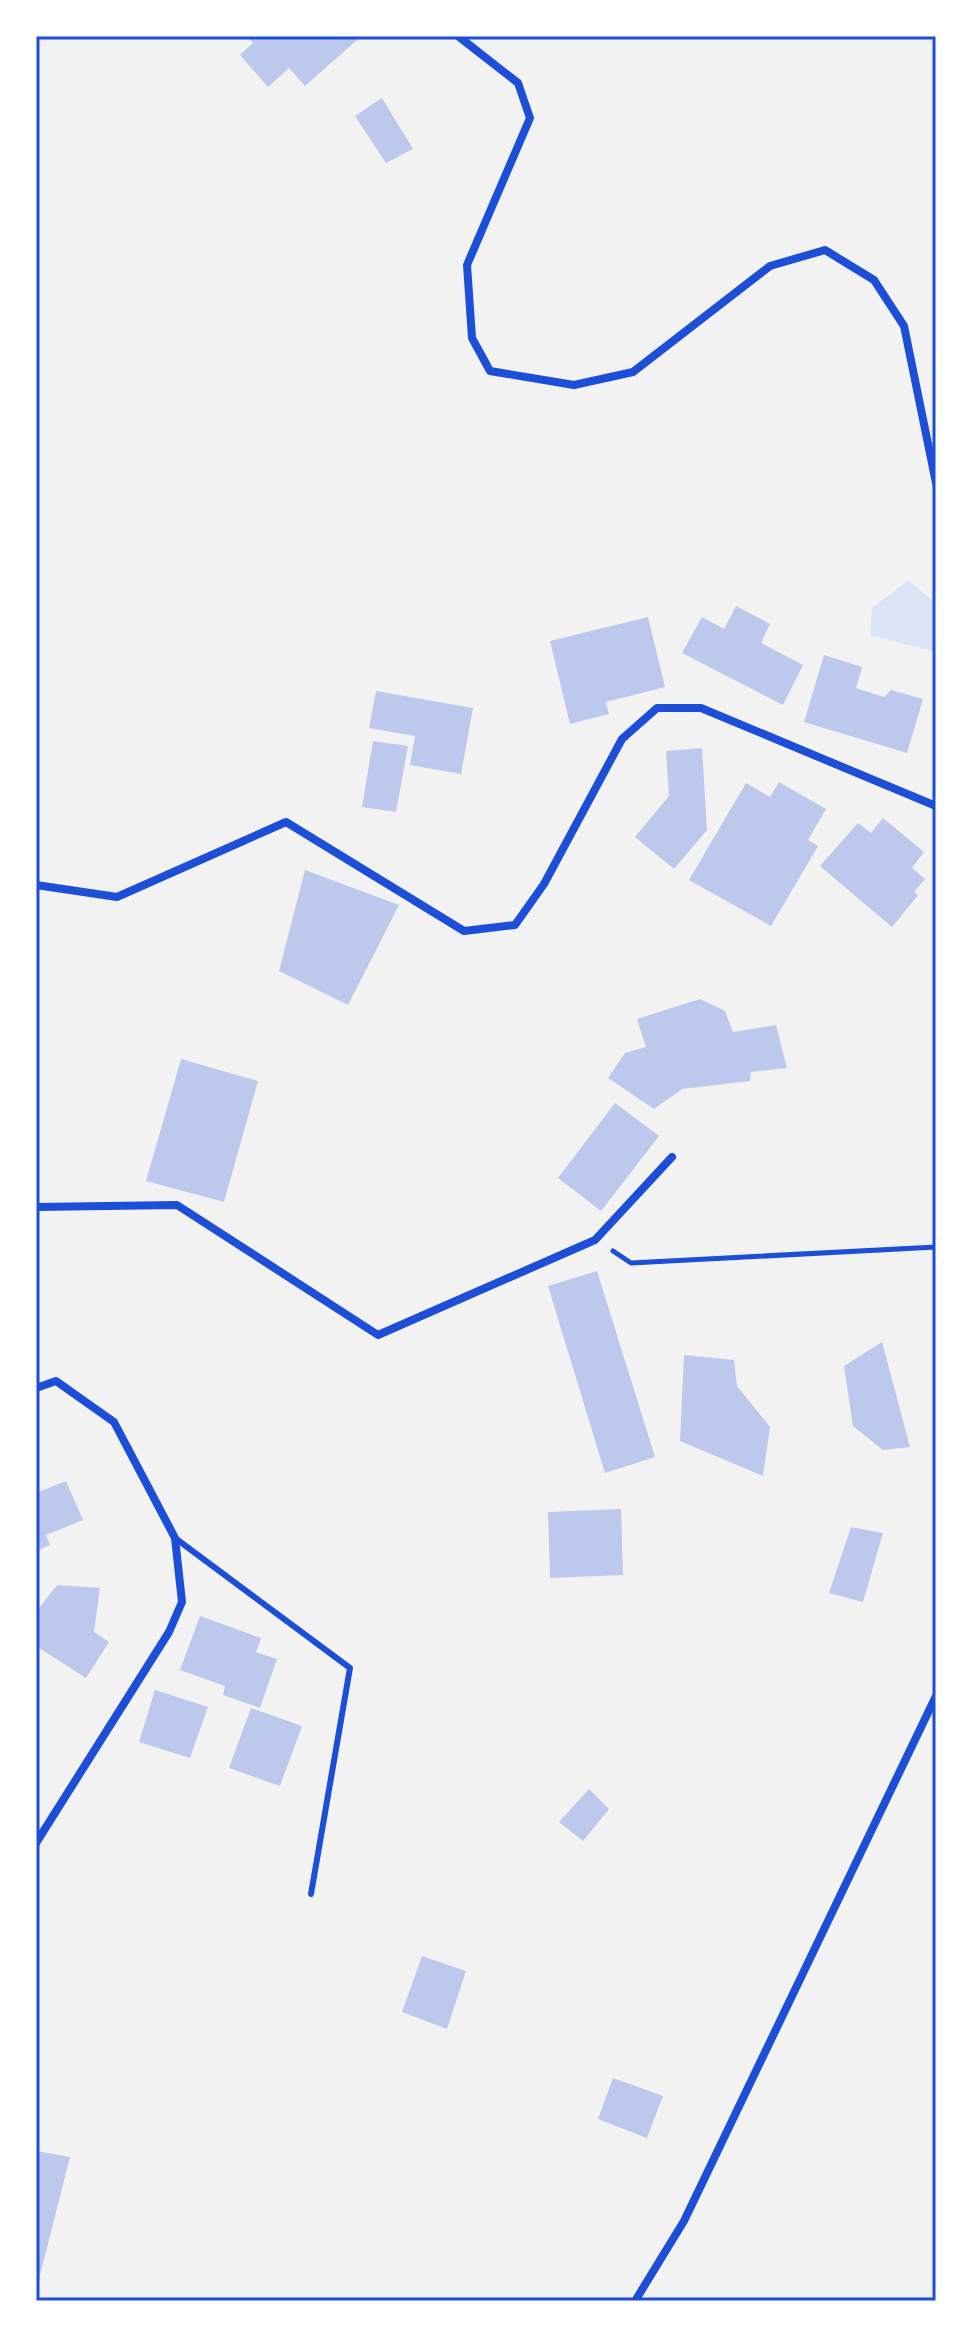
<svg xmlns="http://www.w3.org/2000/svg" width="972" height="2337" font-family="'IBM Plex Serif',serif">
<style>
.green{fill:#dbe4f7}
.building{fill:#bdc9ec}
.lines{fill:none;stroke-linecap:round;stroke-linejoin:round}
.path{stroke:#1d4ed8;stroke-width:5}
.service{stroke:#1d4ed8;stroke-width:6}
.minor{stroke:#1d4ed8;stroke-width:8}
.neatline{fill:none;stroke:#1d4ed8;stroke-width:3}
</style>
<rect width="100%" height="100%" fill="#f2f2f2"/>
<path class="green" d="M909,580L936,604V652L870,635L872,608Z"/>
<g class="building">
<path d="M247,36H354L357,40L305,86L289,68L268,87L240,55L253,43Z"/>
<path d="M382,98L413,149L386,163L355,116Z"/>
<path d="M736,606L770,624L761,643L803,665L783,705L682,653L702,617L724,629Z"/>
<path d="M648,617L665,687L606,702L609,714L570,724L550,641Z"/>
<path d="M824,655L862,667L856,688L884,697L891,690L923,699L907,753L804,722Z"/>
<path d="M376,691L473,708L461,774L410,765L415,736L369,728Z"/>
<path d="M373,741L408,746L396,812L362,807Z"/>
<path d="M702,748L707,830L674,869L635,837L669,796L666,751Z"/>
<path d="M779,782L826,809L808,840L818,846L771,926L689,880L746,783L770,797Z"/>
<path d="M883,818L924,852L912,868L925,879L914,892L918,895L892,927L820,866L858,823L871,833Z"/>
<path d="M305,870L399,905L348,1005L279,971Z"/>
<path d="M700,999L725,1011L733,1032L776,1025L787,1068L751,1072L750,1081L682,1089L654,1109L608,1078L625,1053L646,1047L637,1019Z"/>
<path d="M181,1059L258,1081L224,1202L146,1181Z"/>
<path d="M615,1103L659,1136L601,1211L558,1178Z"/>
<path d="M597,1271L655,1457L605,1473L548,1286Z"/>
<path d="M882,1342L910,1447L883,1450L853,1426L844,1366Z"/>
<path d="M684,1355L734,1360L737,1386L770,1427L763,1476L680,1441Z"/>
<path d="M66,1481L83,1520L46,1535L50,1545L36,1551V1493Z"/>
<path d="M621,1509L623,1575L550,1578L548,1512Z"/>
<path d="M851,1527L883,1533L863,1602L829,1593Z"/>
<path d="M57,1585L100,1588L94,1632L109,1642L86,1678L36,1646V1612Z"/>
<path d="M200,1616L261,1638L256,1652L277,1659L260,1708L223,1695L225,1686L180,1670Z"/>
<path d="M155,1690L208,1707L190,1758L139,1742Z"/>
<path d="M251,1708L302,1726L280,1786L229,1768Z"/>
<path d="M589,1789L609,1809L583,1841L559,1822Z"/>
<path d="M422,1956L466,1971L447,2029L402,2012Z"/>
<path d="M613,2078L663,2096L647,2138L598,2119Z"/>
<path d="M36,2151L70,2157L37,2287H36Z"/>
</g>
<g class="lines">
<path class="path" d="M613,1251L631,1263L936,1247"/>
<path class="service" d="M175,1538L350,1668L311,1894"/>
<g class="minor">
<path d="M458,36L518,83L530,118L467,265L472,338L490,371L574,385L633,372L770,266L825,250L874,280L904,326L936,483"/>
<path d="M36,885L117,897L286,822L464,931L515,925L544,884L622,739L657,708H701L936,806"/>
<path d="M36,1207L177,1205L378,1335L595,1240L672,1157"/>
<path d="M36,1388L56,1381L114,1422L175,1538L182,1602L169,1632L36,1843"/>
<path d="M635,2301L684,2221L936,1696"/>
</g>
</g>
<rect width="972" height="2337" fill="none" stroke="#ffffff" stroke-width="76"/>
<rect x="38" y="38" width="896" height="2261" class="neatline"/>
</svg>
